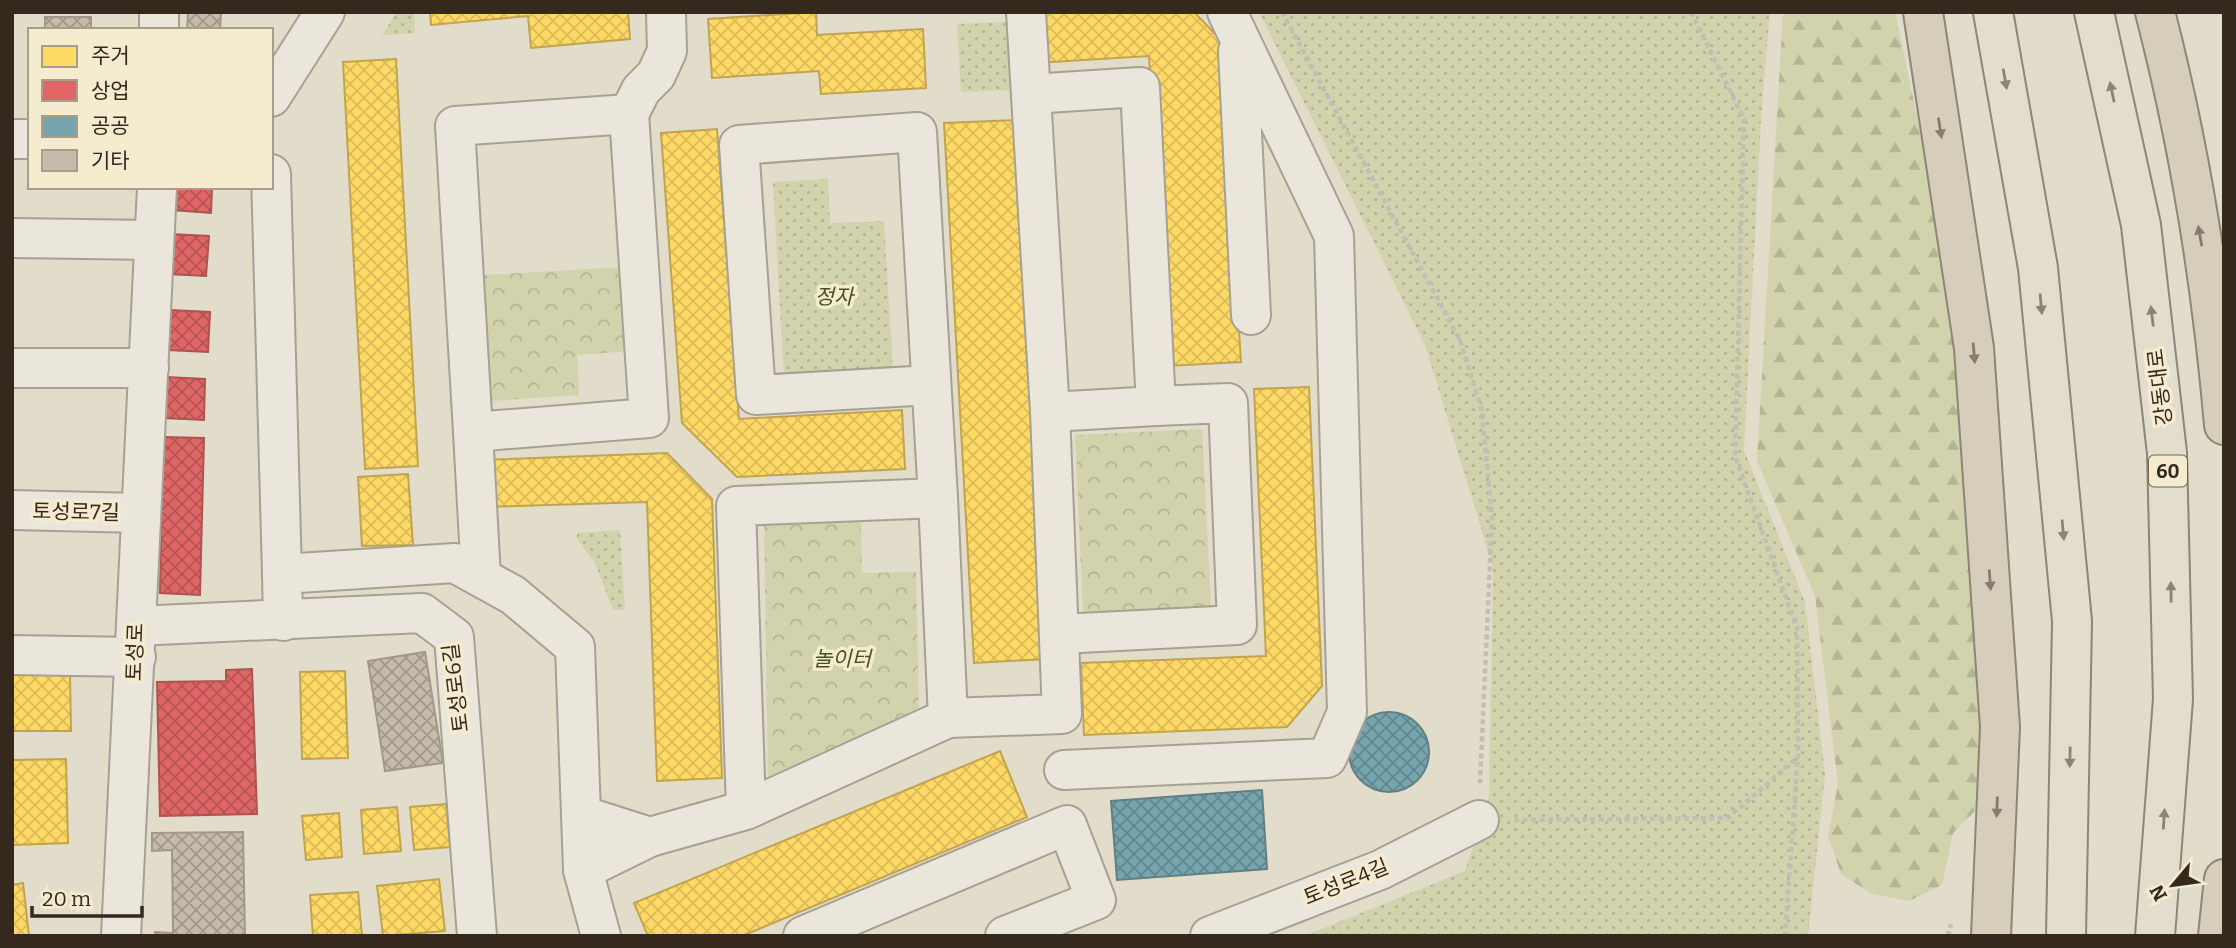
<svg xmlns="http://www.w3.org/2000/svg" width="2236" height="948" font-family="Bitter,'Noto Sans KR',serif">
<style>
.grass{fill:url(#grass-dots)}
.forest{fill:url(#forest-firs)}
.park{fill:url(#park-crowns)}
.homes{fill:url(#homes-cross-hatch);stroke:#c2a450;stroke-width:2}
.shops{fill:url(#shops-cross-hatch);stroke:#ad5450;stroke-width:2}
.public{fill:url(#public-cross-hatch);stroke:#628083;stroke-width:2}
.building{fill:url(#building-cross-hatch);stroke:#a2978a;stroke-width:2}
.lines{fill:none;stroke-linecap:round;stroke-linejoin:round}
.minor-casing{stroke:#a7a194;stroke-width:42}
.major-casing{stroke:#8d867a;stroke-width:42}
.highway-casing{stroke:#8d867a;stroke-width:42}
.path{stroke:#c3bdb3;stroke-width:4.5;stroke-dasharray:5 3.5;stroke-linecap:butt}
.minor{stroke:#eae6dc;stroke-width:38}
.major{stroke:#e2ddcd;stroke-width:38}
.highway{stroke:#d6cdbb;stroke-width:38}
.oneway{fill:#8c8375}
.oneway2{fill:#867b6c}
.labels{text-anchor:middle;stroke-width:7;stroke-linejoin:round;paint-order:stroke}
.shield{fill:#f5ebcf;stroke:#6f6352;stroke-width:2}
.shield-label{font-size:19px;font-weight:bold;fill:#35291d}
.park-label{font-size:21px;font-style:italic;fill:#455223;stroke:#f5ebcf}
.street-label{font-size:21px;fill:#35291d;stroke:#f5ebcf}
</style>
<defs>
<pattern id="grass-dots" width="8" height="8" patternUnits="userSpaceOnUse" patternTransform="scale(1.75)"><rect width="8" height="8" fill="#d1d3ac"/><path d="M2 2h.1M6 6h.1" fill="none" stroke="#b4b594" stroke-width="1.8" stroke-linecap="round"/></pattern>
<pattern id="forest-firs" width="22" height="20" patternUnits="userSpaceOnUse" patternTransform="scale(1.75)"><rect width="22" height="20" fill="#d1d3ac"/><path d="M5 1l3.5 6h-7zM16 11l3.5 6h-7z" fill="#b4b594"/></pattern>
<pattern id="park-crowns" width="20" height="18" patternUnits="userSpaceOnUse" patternTransform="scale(1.75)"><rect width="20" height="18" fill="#d1d3ac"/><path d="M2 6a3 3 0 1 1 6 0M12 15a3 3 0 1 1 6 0" fill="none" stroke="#b4b594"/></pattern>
<pattern id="homes-cross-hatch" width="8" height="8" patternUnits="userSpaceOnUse" patternTransform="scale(1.75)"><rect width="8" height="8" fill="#ffd966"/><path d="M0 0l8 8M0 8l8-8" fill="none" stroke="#dbba58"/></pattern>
<pattern id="shops-cross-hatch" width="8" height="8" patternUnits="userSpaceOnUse" patternTransform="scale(1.75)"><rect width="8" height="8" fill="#e06666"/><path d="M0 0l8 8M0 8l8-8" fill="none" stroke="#b65453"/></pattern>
<pattern id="public-cross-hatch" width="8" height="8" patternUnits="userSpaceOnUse" patternTransform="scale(1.75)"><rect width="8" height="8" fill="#76a5af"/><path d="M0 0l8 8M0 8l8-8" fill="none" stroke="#62868e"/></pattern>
<pattern id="building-cross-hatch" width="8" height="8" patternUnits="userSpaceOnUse" patternTransform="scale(1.75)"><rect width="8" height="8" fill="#c6baab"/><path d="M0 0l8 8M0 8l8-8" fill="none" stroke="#a2978b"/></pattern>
</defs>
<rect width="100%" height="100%" fill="#e2dcca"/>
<g class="grass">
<path d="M396,12H414L415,33L383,35Z"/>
<path d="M1259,12H1770L1761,118L1744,450L1805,602L1825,774L1808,936H1304L1465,871L1489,796L1493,567L1425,345Z"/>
<path d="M1008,22L1011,90L961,92L957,24Z"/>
<path d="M828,179L830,223L884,221L893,372L784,378L773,182Z"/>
<path d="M620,530L625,610H613L595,563L577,539V533Z"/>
</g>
<path class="forest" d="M1783,12H1895L1967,355L1982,804L1953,833L1942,885L1909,901L1872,894L1841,874L1828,836L1838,784L1815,596L1757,461Z"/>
<g class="park">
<path d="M624,267L630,351L577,355L579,395L491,401L484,275Z"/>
<path d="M1202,429L1211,608L1083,614L1075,435Z"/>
<path d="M861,520L862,573L916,572L919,708L768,777L764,521Z"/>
</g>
<g class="homes">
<path d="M430,12H628L630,39L531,48L528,16L431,25Z"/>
<path d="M816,12L817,35L923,29L926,88L821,94L819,71L712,78L708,19Z"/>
<path d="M1033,12H1194L1221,40L1241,362L1167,366L1149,56L1036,63Z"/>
<path d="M396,59L418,466L365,469L343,62Z"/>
<path d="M1016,120L1047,659L974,663L944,123Z"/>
<path d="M717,129L739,419L902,410L905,469L737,477L682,423L661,133Z"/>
<path d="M1309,387L1322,686L1287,727L1084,735L1081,663L1266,656L1254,389Z"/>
<path d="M667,453L712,499L722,778L657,781L647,502L485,507L483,460Z"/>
<path d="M408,474L413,545L362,546L358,477Z"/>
<path d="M345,671L348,758L302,759L300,672Z"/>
<path d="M70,674L71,731H12V675Z"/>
<path d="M1000,751L1027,817L742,936H648L634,903Z"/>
<path d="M66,759L68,843L13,845L12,760Z"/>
<path d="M446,804L450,847L414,850L410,807Z"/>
<path d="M397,807L401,851L364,854L361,810Z"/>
<path d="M339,813L342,857L306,860L302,816Z"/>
<path d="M439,879L445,931L383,936L377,886Z"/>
<path d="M23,883L29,936H12V885Z"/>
<path d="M358,892L362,936H313L310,895Z"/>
</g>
<g class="shops">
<path d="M173,187H212L211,213L172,210Z"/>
<path d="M170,234L209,236L206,276L167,274Z"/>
<path d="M170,310L210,312L208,352L168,350Z"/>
<path d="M166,377L205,379L204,420L164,418Z"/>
<path d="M163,437L204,438L200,595L160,593Z"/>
<path d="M252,669L257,814L160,816L157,682L226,681V670Z"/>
</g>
<g class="public">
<circle cx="1389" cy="752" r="40"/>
<path d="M1262,790L1267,869L1117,880L1111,801Z"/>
</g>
<g class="building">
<path d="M188,12H221L220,30H187Z"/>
<rect x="45" y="17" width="46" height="13"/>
<path d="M425,652L443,763L385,771L368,661Z"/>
<path d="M243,832L245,936H155V932L173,933L172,850L152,851V833Z"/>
</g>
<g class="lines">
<g class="minor-casing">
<g id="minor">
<path d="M159,12V30"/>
<path d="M1238,51L1251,315"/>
<path d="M1031,94L1140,87L1156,406L1228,403L1237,625L1060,634"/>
<path d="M271,97L325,12"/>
<path d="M629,114L649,418L473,432L455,126Z"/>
<path d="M629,114L641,90L656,75L667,51L666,12"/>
<path d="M12,139H30"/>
<path d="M271,174L282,574"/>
<path d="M12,238L154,240"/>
<path d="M12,368H149"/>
<path d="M931,385L756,395L739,145L917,132L938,498"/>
<path d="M1050,412L1156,406"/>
<path d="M473,432L481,577"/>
<path d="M12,510L140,513"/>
<path d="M283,621L282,574L455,563L513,595L575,647L583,870L601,936"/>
<path d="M136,626L422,613L454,637L477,936"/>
<path d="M12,655L136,657"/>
<path d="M948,718L1062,714L1050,412L1026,12"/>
<path d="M1064,770L1327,758L1347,712L1334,236L1227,12"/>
<path d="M581,815L650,837L746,810L948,718L938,498L736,506L746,810"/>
<path d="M583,870L650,837"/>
<path d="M121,936L157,187"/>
<path d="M803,936L1067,825L1096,900L1005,936"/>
<path d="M1210,936L1380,870L1479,820"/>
</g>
</g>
<g class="major-casing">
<g id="major">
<path d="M1993,12L2038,268L2072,621L2066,936"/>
<path d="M2094,12L2141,225L2167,453L2173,699L2155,936"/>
</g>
</g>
<g class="highway-casing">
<g id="highway">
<path d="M1923,12L1974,348L2000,727L1991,936"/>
<path d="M2155,12C2190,147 2212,286 2224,425"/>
<path d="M2218,936L2224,879"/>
</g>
</g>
<g class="path">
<path d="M1282,12L1460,340L1482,411L1492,519L1480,783"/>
<path d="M1691,12L1744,119L1735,456L1797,628L1798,757L1785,936"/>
<path d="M1514,820L1728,818L1798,757"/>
<path d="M1948,936L1951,924"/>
</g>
<use href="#minor" class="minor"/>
<use href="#major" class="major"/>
<use href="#highway" class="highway"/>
</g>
<defs><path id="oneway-solid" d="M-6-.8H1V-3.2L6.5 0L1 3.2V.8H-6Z" transform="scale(1.75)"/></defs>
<g class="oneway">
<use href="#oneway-solid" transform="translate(2005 79) rotate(80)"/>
<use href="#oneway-solid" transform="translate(2112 92) rotate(-102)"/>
<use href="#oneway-solid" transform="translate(2041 304) rotate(85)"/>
<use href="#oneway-solid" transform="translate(2152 316) rotate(-97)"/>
<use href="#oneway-solid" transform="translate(2063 530) rotate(85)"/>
<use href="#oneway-solid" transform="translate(2171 592) rotate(-91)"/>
<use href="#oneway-solid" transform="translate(2070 757) rotate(91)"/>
<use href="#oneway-solid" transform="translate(2164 819) rotate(-86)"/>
</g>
<g class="oneway2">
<use href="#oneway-solid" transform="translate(1940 128) rotate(81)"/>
<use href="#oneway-solid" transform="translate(2200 236) rotate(-100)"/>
<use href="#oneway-solid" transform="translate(1974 353) rotate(85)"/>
<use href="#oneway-solid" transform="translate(1990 580) rotate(86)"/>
<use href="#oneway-solid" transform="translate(1997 807) rotate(92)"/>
</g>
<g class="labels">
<rect class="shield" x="2149" y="455.5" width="38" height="31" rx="5"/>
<g class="shield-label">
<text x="2168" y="478">60</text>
</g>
<g class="park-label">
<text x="834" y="304">정자</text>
<text x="842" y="666">놀이터</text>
</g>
<g class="street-label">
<text transform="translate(2160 387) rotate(-97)" y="7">강동대로</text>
<text transform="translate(76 512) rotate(1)" y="7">토성로7길</text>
<text transform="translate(135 652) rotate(-88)" y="7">토성로</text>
<text transform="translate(456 688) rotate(-97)" y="7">토성로6길</text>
<text transform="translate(1346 882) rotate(-22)" y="7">토성로4길</text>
</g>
</g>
<rect width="2236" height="948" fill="none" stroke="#35291d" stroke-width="28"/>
<rect x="28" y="28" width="245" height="161" fill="#f5ebcf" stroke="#a89d88" stroke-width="2"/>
<rect x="42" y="46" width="35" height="21" fill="#ffd966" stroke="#a89d88" stroke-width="2"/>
<text x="91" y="63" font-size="21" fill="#35291d">주거</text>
<rect x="42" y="80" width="35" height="21" fill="#e06666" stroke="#a89d88" stroke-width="2"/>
<text x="91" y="98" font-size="21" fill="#35291d">상업</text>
<rect x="42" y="116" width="35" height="21" fill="#76a5af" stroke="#a89d88" stroke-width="2"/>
<text x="91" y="133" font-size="21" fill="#35291d">공공</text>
<rect x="42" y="150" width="35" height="21" fill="#c6baab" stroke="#a89d88" stroke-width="2"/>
<text x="91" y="168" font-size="21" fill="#35291d">기타</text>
<g transform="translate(2173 885) rotate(241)" stroke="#f5ebcf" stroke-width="5" paint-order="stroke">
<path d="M0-5L12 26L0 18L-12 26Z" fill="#35291d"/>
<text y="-10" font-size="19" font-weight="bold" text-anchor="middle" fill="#35291d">N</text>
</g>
<path d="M32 906v10h110v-10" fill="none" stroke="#35291d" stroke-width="3.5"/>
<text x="42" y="906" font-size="21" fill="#35291d" stroke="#f5ebcf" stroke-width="5" paint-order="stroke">20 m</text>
</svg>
